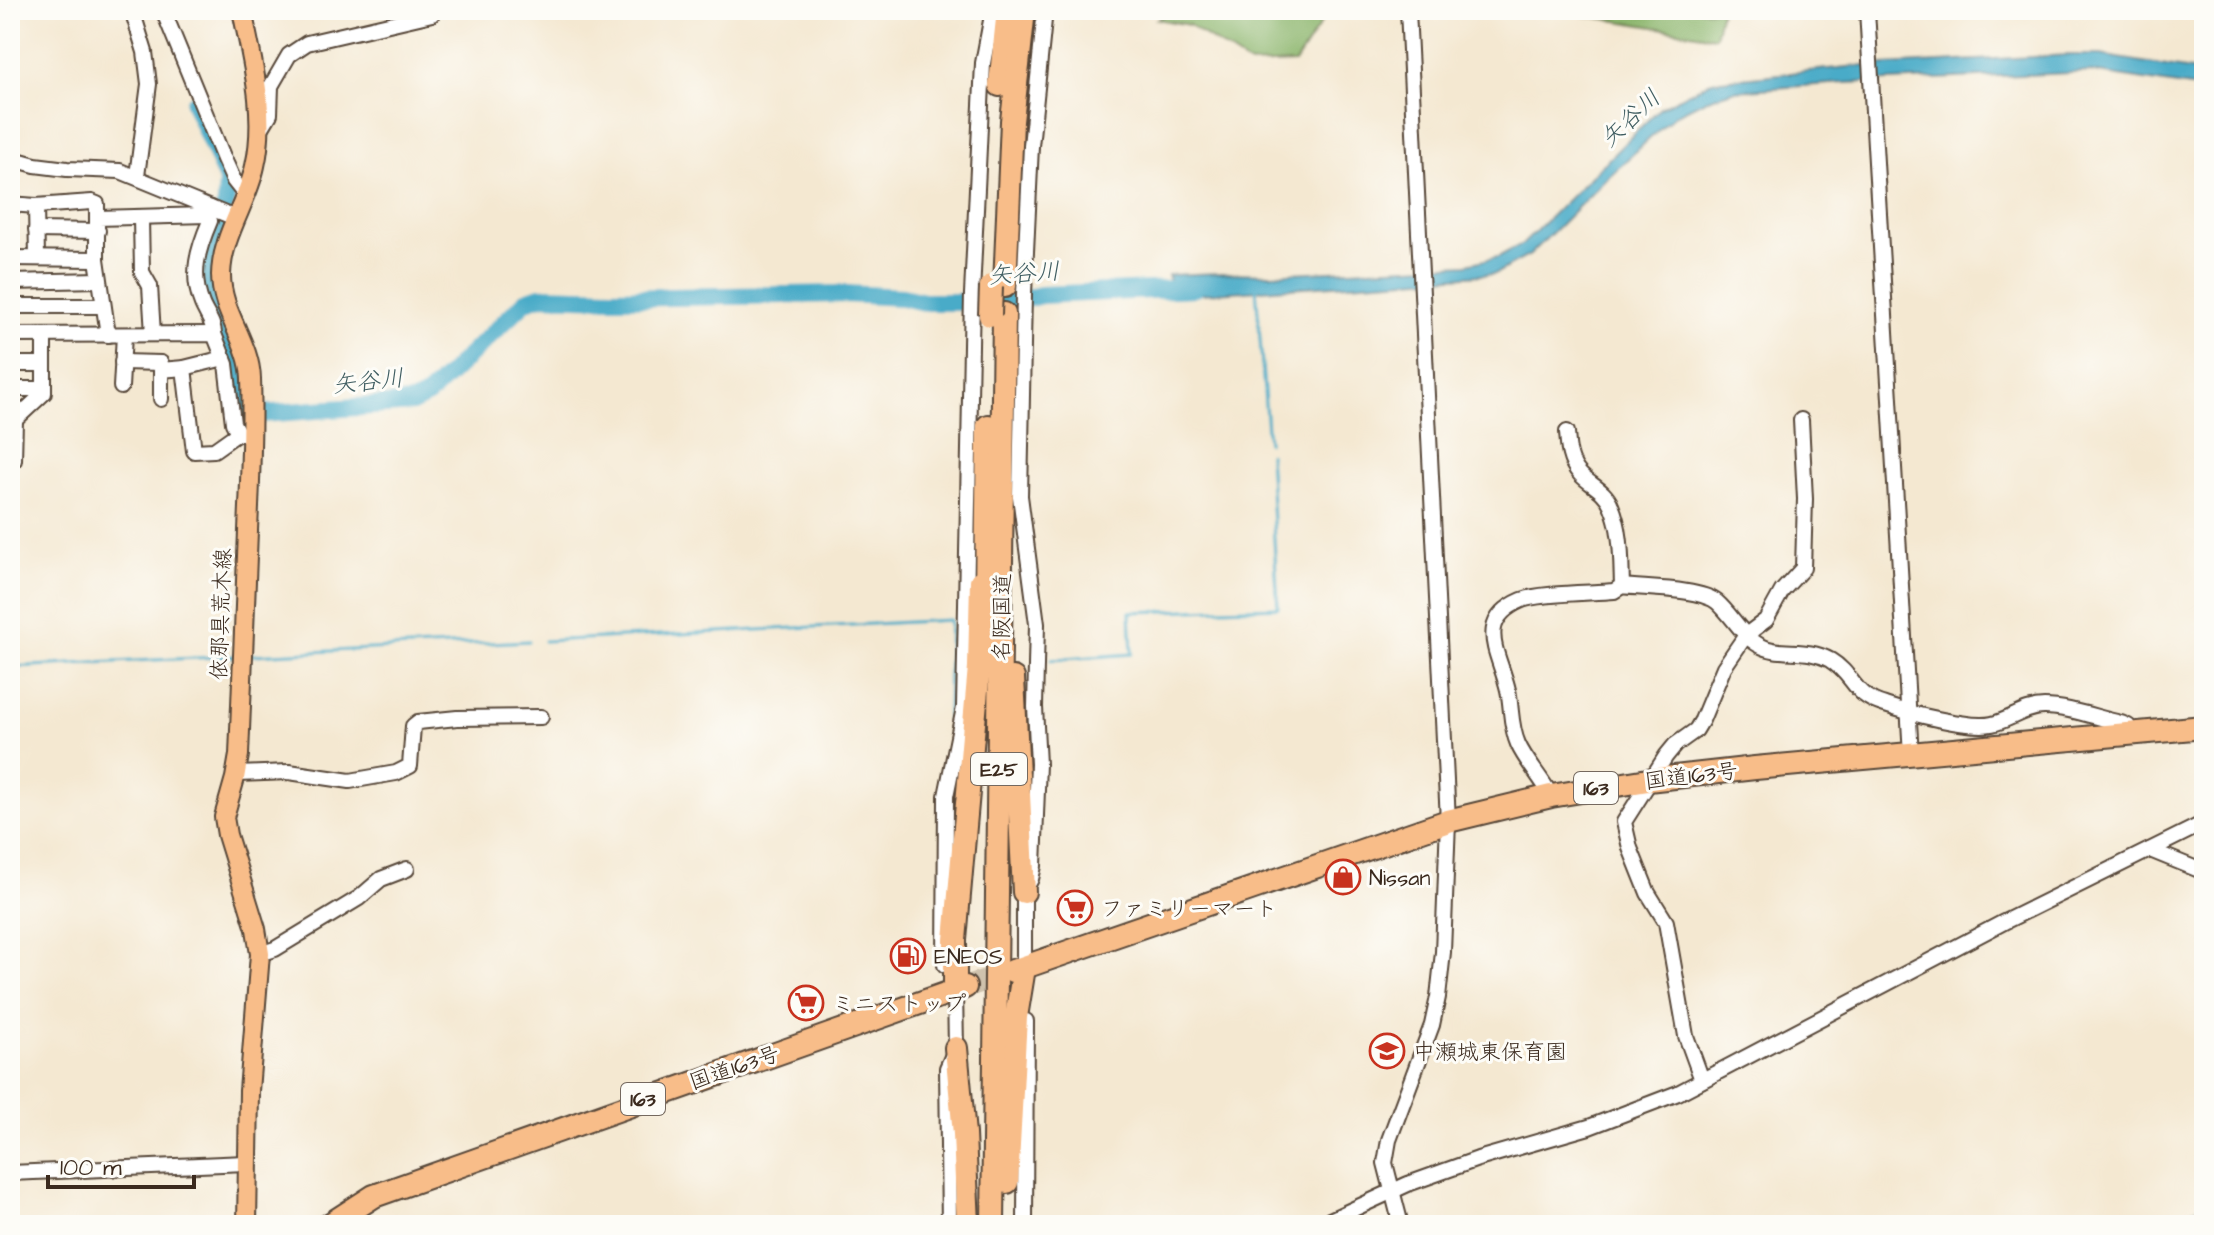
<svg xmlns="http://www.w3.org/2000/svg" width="2214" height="1235" font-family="'Architects Daughter','Klee One',sans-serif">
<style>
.forest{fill:#8cb66d;stroke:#647046;stroke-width:2}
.water{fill:#48abc8;stroke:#426a73;stroke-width:2}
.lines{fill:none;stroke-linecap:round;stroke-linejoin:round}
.stream{stroke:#48abc8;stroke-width:3}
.river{stroke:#48abc8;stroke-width:18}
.highway-tunnel{stroke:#cfc2ad;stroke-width:22;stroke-dasharray:22 11;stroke-linecap:butt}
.minor-casing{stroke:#574639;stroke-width:18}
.major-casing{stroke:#574639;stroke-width:22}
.highway-casing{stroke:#574639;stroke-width:26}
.minor{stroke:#fff;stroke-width:14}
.major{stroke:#f8bd89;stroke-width:18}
.highway{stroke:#f8bd89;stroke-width:22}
.highway-bridge-casing{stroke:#574639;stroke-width:26;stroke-linecap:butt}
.highway-bridge{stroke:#f8bd89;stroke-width:22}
.labels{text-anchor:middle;stroke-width:6;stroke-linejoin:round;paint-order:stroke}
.shield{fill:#fdfcf7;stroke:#75695f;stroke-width:2}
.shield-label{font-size:20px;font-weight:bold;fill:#3b2a1e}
.street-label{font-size:22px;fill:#3b2a1e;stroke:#fdfcf7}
.poi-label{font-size:22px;fill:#3b2a1e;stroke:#fdfcf7;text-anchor:start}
.water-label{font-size:24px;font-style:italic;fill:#405e62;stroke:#fdfcf7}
</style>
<rect width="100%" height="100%" fill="#fdfcf7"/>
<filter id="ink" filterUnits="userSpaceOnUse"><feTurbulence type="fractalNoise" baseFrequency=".0125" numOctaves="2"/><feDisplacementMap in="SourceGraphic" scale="16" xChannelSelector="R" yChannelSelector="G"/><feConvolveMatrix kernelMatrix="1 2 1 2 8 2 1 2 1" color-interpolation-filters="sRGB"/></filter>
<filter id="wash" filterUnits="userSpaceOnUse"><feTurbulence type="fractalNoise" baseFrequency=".006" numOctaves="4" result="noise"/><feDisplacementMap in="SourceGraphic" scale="32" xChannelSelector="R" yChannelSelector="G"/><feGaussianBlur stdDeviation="1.8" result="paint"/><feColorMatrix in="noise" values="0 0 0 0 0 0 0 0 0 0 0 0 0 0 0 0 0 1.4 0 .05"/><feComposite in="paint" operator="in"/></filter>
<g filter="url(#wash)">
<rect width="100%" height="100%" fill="#f4e8d1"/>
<g class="forest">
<path d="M1175,10H1328V12L1295,63L1250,65L1189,25L1157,19Z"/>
<path d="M1550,10H1721L1715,37Z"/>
</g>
<g class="water">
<path d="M2069,55H2100L2204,72V89L2092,72L1844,83L1732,91L1705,100L1675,115L1607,178L1530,255L1495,274L1171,296L1168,275L1221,273L1271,274L1467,264L1498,257L1524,243L1660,108L1712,81L1847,67Z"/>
<path d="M2204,1205V1225H2155Z"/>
</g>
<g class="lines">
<g class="stream">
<path d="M1256,287L1268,443"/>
<path d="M544,641L950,620L948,720"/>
<path d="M252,655L529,641"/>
<path d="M1051,660L1132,654L1130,612L1278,607L1269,454"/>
<path d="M10,667L237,656"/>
</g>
<path class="river" d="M194,103L227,180L226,204L207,259L208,288L238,364L242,409L261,414L412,403L428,395L526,301L540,296L613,298L845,294L902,297L924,302H1013L1041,295L1195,288"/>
</g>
</g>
<g filter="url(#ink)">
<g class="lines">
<path class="highway-tunnel" d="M965,987L1013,971"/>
<g class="minor-casing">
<g id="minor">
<path d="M132,10L145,52L149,84L137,176"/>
<path d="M163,10L224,159L234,181L245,195"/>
<path d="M1867,10L1911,755"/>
<path d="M261,129L270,114L271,86L289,55L307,43L432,14"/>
<path d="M10,158L35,165L67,169L120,171L235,218"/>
<path d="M10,204L36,206L92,202L97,204V218"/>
<path d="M36,206L37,258"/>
<path d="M207,215L210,221C198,249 190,274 202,304C206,314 214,323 214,334"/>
<path d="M141,218L142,272L150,286L153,334"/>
<path d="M36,230L98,231"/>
<path d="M10,258L97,259"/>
<path d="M10,282L99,280"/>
<path d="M10,306H103"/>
<path d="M10,335L214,334L226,364L233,423L238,433L251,436"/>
<path d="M108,335L97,259V218L207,215L210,208"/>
<path d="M122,362L161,363V399"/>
<path d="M10,364H44"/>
<path d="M184,368L194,451L214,450L238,433"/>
<path d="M161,370L184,368L224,358"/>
<path d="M121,387L124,335"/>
<path d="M10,389H44"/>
<path d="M1567,432C1568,447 1569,462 1580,474C1590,485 1605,490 1611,505C1622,530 1621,559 1622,586"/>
<path d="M10,460H14L15,420L44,393V336"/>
<path d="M236,774L289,772L350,781L396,773L410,766L413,726L418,722L457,718L541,717"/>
<path d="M1551,796C1542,778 1526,762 1518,744C1510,726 1512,708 1508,690C1500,654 1473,621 1522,600C1539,593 1593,593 1614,591L1622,586C1645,589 1699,588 1717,602C1732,615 1742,636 1759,645C1780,657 1805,646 1830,660C1856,676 1851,695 1885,705C1908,713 1970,729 1992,724C2010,720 2025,707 2044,707C2069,707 2097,718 2121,723L2128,726L2132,734"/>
<path d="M2150,850L2204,872"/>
<path d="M260,954L275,949L359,898L381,879L407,869"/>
<path d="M945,965L946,796L964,708L972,294L983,63L993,10"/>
<path d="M1024,973V892L1031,879L1034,866L1038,764L1035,707L1037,624L1020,496L1024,294L1031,146L1045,10"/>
<path d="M1702,1080L1686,1036L1666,922L1648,893L1630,848L1624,822L1666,756L1675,745L1696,730L1702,720L1724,667L1746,635L1766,620L1782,591L1803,568L1805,499L1801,420"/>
<path d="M10,1173L246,1163"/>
<path d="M949,1225L947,1068L956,1048L955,990"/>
<path d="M1025,1225L1026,1021"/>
<path d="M1319,1225L1408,1184L1478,1159L1589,1127L1678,1093L2004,922L2204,823"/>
<path d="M1401,1225L1385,1163L1389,1140L1432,1025L1438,997L1443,952L1448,821L1408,10"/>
</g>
</g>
<g class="major-casing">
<path id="major" d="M242,10C252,60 267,115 255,166C247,204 222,235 221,275C221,313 250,342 251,379C253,430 250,480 248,531C245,606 242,680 239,755L235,778L224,817L227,835L256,929L260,954L249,1091L247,1225"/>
</g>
<g class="highway-casing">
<g id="highway">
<path d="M1000,85L1008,10"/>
<path d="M1005,286L1012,121L1024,10"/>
<path d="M986,596L988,426"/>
<path d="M1013,678L1024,892"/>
<path d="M1013,971L1448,821L1551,796L1648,780L1755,768L2204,727"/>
<path d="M955,990V940L979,667L981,581"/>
<path d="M956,1048L964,1134L968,1225"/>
<path d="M1007,1182L1016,1017L1024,968"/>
<path d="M329,1225L374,1196L965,987"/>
<path d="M993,1225L1004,314"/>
</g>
</g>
<use href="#minor" class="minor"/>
<use href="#major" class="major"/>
<use href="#highway" class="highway"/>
<g class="highway-bridge-casing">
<path id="highway-bridge" d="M990,315L991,286"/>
</g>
<use href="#highway-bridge" class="highway-bridge"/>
</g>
</g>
<defs>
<g id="shop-ring" transform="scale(1.8)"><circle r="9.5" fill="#fdfcf7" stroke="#c8321e" stroke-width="1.5"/><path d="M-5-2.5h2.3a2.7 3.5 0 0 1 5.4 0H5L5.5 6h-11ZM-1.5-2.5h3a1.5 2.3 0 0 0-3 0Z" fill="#c8321e"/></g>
<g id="supermarket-ring" transform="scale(1.8)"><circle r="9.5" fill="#fdfcf7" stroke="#c8321e" stroke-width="1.5"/><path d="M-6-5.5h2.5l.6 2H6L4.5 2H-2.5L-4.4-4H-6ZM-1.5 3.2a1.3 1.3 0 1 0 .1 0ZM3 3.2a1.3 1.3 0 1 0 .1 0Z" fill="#c8321e"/></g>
<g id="fuel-ring" transform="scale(1.8)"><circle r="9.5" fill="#fdfcf7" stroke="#c8321e" stroke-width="1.5"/><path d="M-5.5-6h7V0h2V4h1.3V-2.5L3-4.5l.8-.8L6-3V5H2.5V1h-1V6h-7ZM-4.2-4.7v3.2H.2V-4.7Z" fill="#c8321e"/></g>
<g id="school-ring" transform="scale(1.8)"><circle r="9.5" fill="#fdfcf7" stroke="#c8321e" stroke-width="1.5"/><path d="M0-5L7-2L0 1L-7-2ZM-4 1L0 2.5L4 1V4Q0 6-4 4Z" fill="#c8321e"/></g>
</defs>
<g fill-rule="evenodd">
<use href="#shop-ring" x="1343" y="877"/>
<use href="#supermarket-ring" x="1075" y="908"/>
<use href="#fuel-ring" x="908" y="956"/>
<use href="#supermarket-ring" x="806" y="1003"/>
<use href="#school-ring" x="1387" y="1051"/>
</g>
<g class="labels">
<g class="shield">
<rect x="971" y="753" width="56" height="32" rx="6"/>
<rect x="1574" y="772" width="44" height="32" rx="6"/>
<rect x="621" y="1083" width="44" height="32" rx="6"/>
</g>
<g class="shield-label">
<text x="999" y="776">E25</text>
<text x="1596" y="795">163</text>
<text x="643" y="1106">163</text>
</g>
<g class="street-label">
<text transform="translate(220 614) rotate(-88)" y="8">依那具荒木線</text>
<text transform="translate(1001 617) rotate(-89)" y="8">名阪国道</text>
<text transform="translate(1691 775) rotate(-7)" y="8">国道163号</text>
<text transform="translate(734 1067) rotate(-19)" y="8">国道163号</text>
</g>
<g class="poi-label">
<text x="1369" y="885">Nissan</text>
<text x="1101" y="916">ファミリーマート</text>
<text x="934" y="964">ENEOS</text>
<text x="832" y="1011">ミニストップ</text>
<text x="1413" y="1059">中瀬城東保育園</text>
</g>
<g class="water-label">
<text transform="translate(1630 118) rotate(-43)" y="8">矢谷川</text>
<text transform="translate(1024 273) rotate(-4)" y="8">矢谷川</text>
<text transform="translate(368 381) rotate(-6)" y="8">矢谷川</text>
</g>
</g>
<rect width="2214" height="1235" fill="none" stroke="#fdfcf7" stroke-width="40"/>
<path d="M48 1175v12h146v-12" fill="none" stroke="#3b2a1e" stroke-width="4"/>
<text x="60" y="1175" font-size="24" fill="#3b2a1e" stroke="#fdfcf7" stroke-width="6" paint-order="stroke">100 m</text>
</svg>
